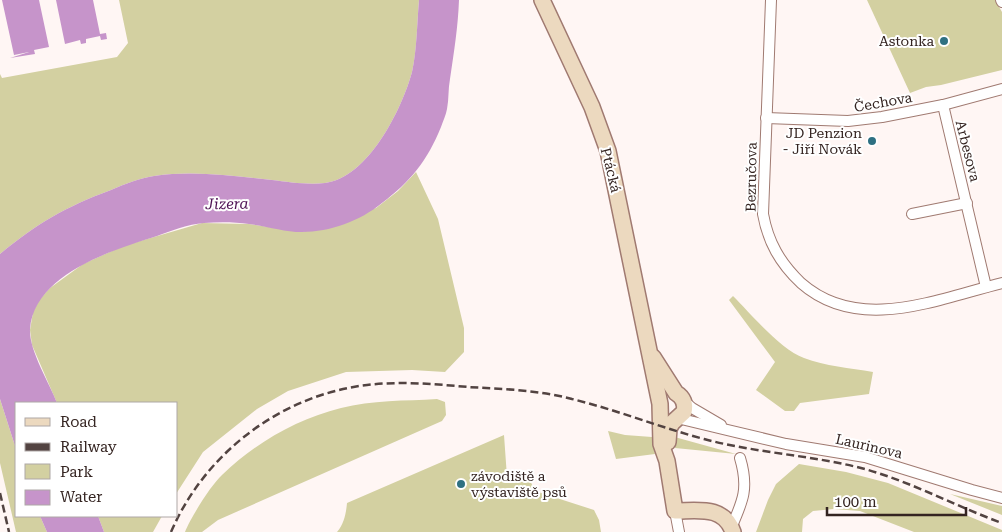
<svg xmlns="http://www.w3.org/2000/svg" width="1002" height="532" font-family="'Roboto Serif',serif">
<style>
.green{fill:#d3d0a1}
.water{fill:#c694ca}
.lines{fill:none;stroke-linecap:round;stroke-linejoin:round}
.street-casing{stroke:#a07a71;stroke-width:12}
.secondary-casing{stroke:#a07a71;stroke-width:18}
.street{stroke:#fff;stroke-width:10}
.secondary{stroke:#ecd9bf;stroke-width:15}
.rail{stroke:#524341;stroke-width:2.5;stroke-dasharray:8 4;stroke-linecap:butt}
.poi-dot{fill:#2e7082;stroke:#fff;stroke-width:2}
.labels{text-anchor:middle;stroke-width:4;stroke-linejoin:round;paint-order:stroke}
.poi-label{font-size:14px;fill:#342421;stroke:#fff;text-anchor:end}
.street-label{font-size:14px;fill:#342421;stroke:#fff}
.water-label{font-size:15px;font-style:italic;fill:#4e1154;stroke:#fff}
</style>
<rect width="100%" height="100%" fill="#fff6f4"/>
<g class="green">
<path d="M119,0H419C417,22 417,51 412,72C402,109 368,178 325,183C308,185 288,182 272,180C232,176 194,170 154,176C140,178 125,184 111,190C65,207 38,223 0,254V74L2,78L117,57L128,43Z"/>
<path d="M867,0H995L1002,12V70L941,85L926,87L910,93Z"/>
<path d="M416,172L438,219L464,328V352L445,372L412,370L346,372L288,391L257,409L203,452L176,494V403H57L32,345L30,330L33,312L39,300L50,288L83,264L123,246L202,223L249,224L302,232L376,208L398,191Z"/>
<path d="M733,296C751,314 780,349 804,358C825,366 850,368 873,372L869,394L800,403L794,411H785L756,390L775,362L729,300Z"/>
<path d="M0,399L16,449V516H40L47,532H16L0,463Z"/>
<path d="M437,399L445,402L446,415L442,421L218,520L202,532H185C191,517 211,485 222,475C255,443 297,419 341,408C372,400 405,401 437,399Z"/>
<path d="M608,431L625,435L652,437L655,454L616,459Z"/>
<path d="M504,435L507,477L526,472L535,491L594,510L599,520L601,532H337C344,524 346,514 347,503Z"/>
<path d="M671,436L736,454L675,448V441Z"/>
<path d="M799,464L846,472L888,483L1002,530V532H914L860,511L834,509L813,511L803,519L802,532H756L768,500L776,484Z"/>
<path d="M950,494L1002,506V515Z"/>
<path d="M98,516H162L153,532H104Z"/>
</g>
<g class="water">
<path d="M2,0H39L49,47L34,50L35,54L10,58L29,52L14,55Z"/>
<path d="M56,0H93L100,34L106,33L107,39L101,40L100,36L86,39V43L81,44L80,40L65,44Z"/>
<path d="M419,0H459C458,27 454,52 450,79C448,89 449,99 447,109C446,115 443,121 441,127C427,161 411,181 382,203C360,221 330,232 302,232C284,232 267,226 249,224C235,222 219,222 204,223C188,224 171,231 157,236C113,250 34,274 30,329C29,351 49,382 57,403H16V449L0,399V254C38,223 65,207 111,190C125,184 140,178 154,176C194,170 232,176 272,180C288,182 308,185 325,183C368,178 402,109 412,72C417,50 417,22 419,0Z"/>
<path d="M40,516H98L104,532H47Z"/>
</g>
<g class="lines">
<g class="street-casing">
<g id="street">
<path d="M771,0L763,214C768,242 780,263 801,283C859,334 937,299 1002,283"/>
<path d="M1001,0L1002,2"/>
<path d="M943,105L986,287"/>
<path d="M766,118L848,121L882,117L943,105L1002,89"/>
<path d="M912,214L967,203"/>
<path d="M684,401L692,408L721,425"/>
<path d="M677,418L786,444L865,457L972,490L1002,498"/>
<path d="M675,511L679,532"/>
<path d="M731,528C743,501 749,488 740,458"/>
</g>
</g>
<g class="secondary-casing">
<g id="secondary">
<path d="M542,0L592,107L608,151L660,404L661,444L667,461L675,511C697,511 724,505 733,532"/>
<path d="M653,357L676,393C683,397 686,404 684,412L672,423L669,429L668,442"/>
</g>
</g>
<use href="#street" class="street"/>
<use href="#secondary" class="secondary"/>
<g class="rail">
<path d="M0,493L9,532"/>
<path d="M171,532C205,453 281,395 367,385C400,381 434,384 468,387C502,389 539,390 572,399C617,410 659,427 704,439C756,453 810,455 861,468C910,481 955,506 1002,523"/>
</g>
</g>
<g class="poi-dot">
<circle cx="944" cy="41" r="5"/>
<circle cx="872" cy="141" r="5"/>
<circle cx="461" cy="484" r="5"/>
</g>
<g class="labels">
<g class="poi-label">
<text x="934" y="46">Astonka</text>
<text x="862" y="138">JD Penzion<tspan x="862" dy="16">- Jiří Novák</tspan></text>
<text x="471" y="481" text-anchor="start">závodiště a<tspan x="471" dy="16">výstaviště psů</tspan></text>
</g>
<g class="street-label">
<text transform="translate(883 102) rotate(-10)" y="5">Čechova</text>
<text transform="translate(968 151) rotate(76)" y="5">Arbesova</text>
<text transform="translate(611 170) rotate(76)" y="5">Ptácká</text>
<text transform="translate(751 177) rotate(-89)" y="5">Bezručova</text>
<text transform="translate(869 446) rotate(13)" y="5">Laurinova</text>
</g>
<g class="water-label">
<text transform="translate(227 204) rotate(-1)" y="5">Jizera</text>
</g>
</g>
<rect x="15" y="402" width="162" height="115" fill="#ffffff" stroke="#aea7a6"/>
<rect x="25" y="418" width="25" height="8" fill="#ecd9bf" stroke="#aea7a6"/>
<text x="60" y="427" font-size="15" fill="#342421">Road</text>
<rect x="25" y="443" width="25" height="8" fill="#524341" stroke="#aea7a6"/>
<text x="60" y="452" font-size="15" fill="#342421">Railway</text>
<rect x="25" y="464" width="25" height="15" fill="#d3d0a1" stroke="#aea7a6"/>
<text x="60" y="477" font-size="15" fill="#342421">Park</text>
<rect x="25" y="490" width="25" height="15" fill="#c694ca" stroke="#aea7a6"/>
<text x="60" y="502" font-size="15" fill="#342421">Water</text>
<path d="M827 507v8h139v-8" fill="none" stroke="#342421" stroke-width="2.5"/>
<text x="834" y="507" font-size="15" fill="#342421" stroke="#ffffff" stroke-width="4" paint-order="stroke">100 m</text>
</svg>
